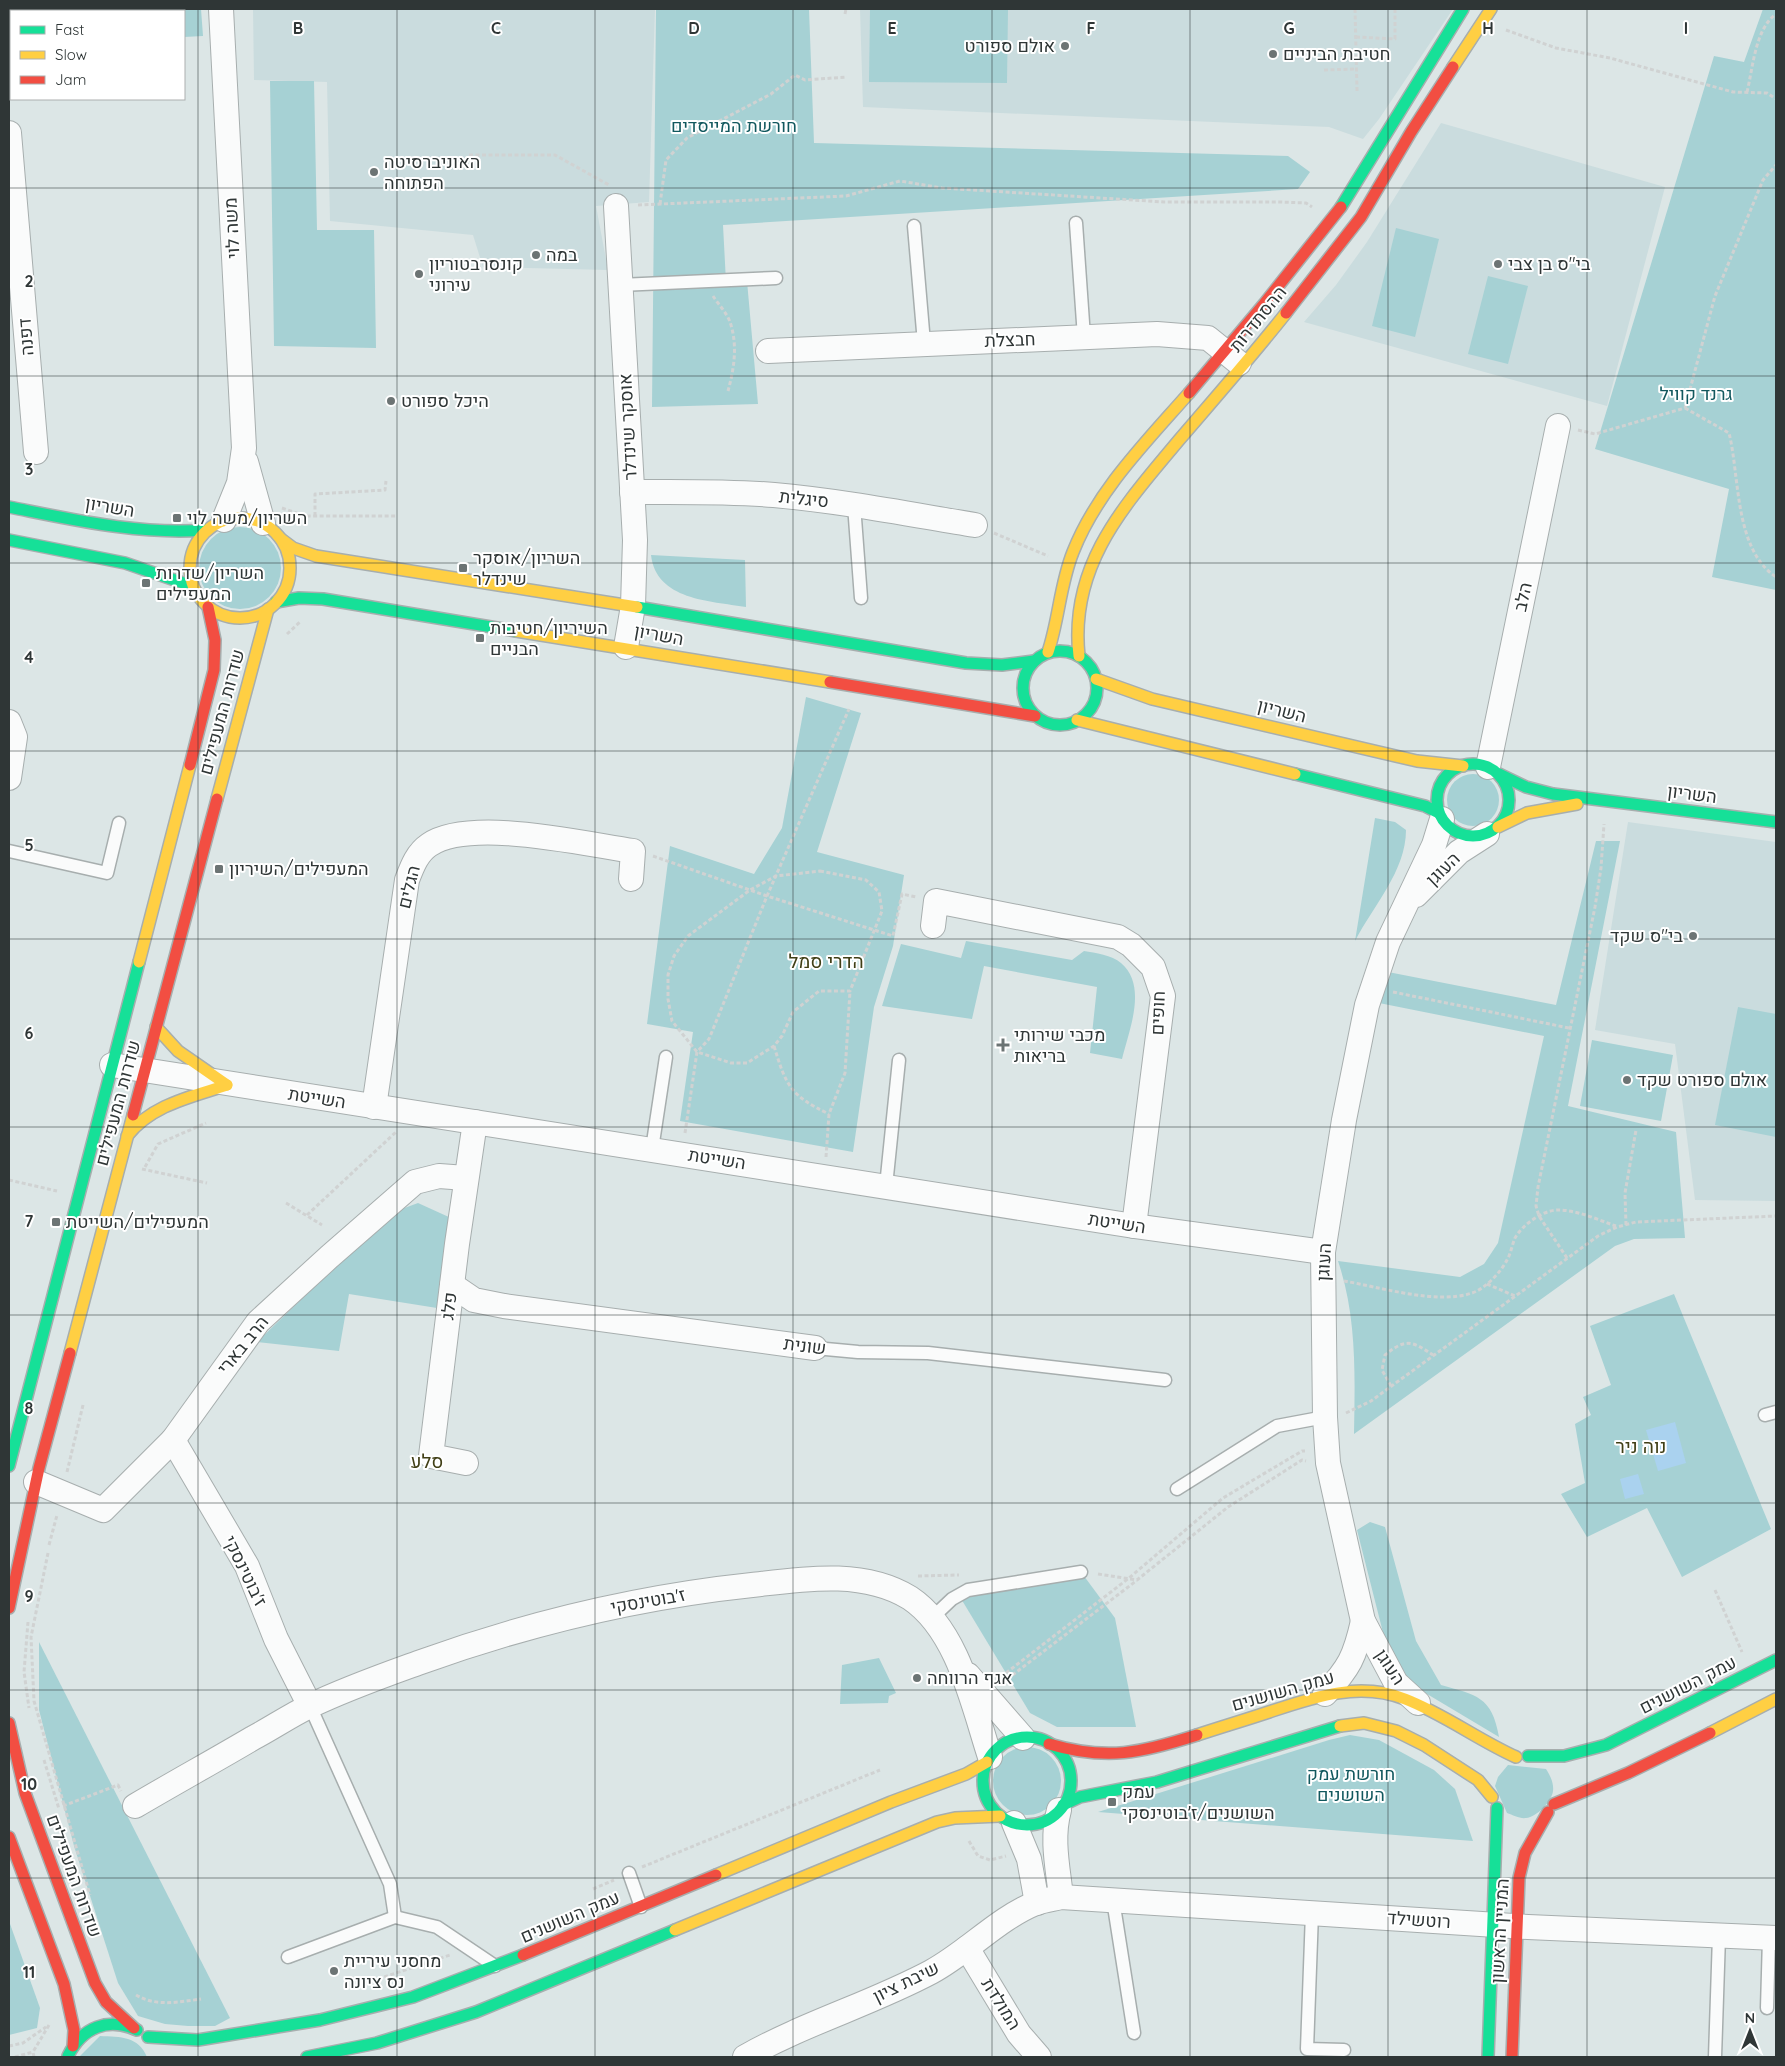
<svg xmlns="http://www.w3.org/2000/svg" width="1785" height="2066" font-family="Quicksand,Heebo,sans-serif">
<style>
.built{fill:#cadcde}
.green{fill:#a6d1d4}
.water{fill:#aad2ef}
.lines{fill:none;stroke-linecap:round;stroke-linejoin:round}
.lane-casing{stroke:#a7aeae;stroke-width:15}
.street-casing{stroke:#a7aeae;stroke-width:26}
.fast-casing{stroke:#a7aeae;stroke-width:14}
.slow-casing{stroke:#a7aeae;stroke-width:14}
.jam-casing{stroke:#a7aeae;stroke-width:14}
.path{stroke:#d0d2d2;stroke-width:3;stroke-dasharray:4 2.5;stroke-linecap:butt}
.lane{stroke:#fafbfb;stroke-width:12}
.street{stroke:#fafbfb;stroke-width:24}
.fast{stroke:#16e098;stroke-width:11}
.slow{stroke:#ffcf43;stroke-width:11}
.jam{stroke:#f24e42;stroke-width:11}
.grid{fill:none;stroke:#2f3636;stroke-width:1;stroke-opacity:0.55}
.poi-dot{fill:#6c7474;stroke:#fff;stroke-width:2}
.labels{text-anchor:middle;stroke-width:4;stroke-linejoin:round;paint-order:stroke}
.poi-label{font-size:18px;fill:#2f3636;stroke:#fff;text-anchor:start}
.park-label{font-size:18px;fill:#11585e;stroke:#fff}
.street-label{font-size:18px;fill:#2f3636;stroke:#fff}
.neighbourhood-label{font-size:19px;fill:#403f16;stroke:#fff}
.grid-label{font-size:16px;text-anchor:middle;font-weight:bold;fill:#2f3636;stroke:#fff;stroke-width:4;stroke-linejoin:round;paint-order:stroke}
</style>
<rect width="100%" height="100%" fill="#dce6e6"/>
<g class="built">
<path d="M253,9H655L649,202L596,206L608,270L483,267L473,235L330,221L327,82L254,80Z"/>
<path d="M860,9H1453L1379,119L1363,139L1329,127L863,107Z"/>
<path d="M1441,123L1665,187L1607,406L1304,322L1336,285L1367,242Z"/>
<path d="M1628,822L1776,842V1201L1695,1200L1675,1044L1595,1030Z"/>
</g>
<g class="green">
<path d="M103,9H201L203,36L184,37V11H103Z"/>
<path d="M656,9H809L814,143L1288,156L1310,172L1298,189L723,225L726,282L747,281L758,404L652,407Z"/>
<path d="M870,9H1008L1007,83L869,82Z"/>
<path d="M1763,9H1776V590L1712,577L1729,489L1595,449L1714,56L1744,62Z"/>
<path d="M270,81H314L317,230H374L376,348L274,346Z"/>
<path d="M1396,228L1439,239L1415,337L1372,326Z"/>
<path d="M1488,276L1528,286L1508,364L1468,354Z"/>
<circle cx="240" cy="568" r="41"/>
<path d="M651,555L745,560L746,607C710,601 656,600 651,555Z"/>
<path d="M806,697L861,713L817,852L904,875L893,946L874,1007L853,1152L680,1121L693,1032L647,1024L670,846L754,874L782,828Z"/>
<circle cx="1473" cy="800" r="26"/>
<path d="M1375,818L1395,822L1406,830C1406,871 1373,906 1355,941Z"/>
<path d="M1596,841H1620L1568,1106L1676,1132L1685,1238L1634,1239L1615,1246L1354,1434C1355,1375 1357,1317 1338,1261L1460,1277L1484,1264L1498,1243L1544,1036L1379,1003L1388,972L1556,1005Z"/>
<path d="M966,941L1072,960L1084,951C1095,953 1112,955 1121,963C1148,986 1129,1030 1122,1059L1090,1053L1097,987L984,966L972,1019L882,1006L901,944L961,958Z"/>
<path d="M1738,1007L1776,1014V1137L1715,1125Z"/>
<path d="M1592,1040L1673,1055L1661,1121L1580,1106Z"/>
<path d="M418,1203L451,1218L437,1308L349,1294L339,1351L257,1342L391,1213Z"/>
<path d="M1674,1294L1771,1529L1682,1577L1647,1508L1587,1537L1561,1494L1585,1483L1575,1424L1591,1415L1583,1397L1611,1385L1590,1326Z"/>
<path d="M1370,1522L1385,1527L1416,1641L1441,1685C1476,1695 1492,1696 1499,1737L1417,1688L1392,1668L1357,1530Z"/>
<path d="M1084,1576L1115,1618L1136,1727H1057L1030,1713L960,1597Z"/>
<path d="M39,1642L230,2018L215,2026H188L165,2024L138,2016L118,1983L74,1846L39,1710Z"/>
<path d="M879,1658L896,1693L889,1696L888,1703L840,1704L842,1665Z"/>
<path d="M1350,1735L1379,1740L1434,1770L1455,1789L1473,1841L1098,1812L1329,1740Z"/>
<circle cx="1027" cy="1781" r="34"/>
<path d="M1508,1765L1546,1769C1550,1775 1554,1783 1553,1791C1552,1801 1537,1817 1526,1818C1520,1819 1513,1815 1507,1813L1495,1786L1498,1777Z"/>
<path d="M9,1921L40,2008L37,2028L9,2035Z"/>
<path d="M100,2036C121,2037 138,2036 147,2057H79Z"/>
</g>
<g class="water">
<path d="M1675,1422L1686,1463L1658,1471L1646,1430Z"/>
<path d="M1638,1474L1644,1494L1625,1499L1620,1479Z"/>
</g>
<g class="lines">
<g class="lane-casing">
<g id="lane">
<path d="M1076,223L1084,337"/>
<path d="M914,226L924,343"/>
<path d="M620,285L776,278"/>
<path d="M854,505L861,598"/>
<path d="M9,851L107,873L119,823"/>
<path d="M652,1149L666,1057"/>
<path d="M886,1186L899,1060"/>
<path d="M815,1348L858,1352L928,1353L1165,1380"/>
<path d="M1765,1415L1776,1412"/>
<path d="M1177,1489L1277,1426L1325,1417"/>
<path d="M933,1617L952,1599L968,1590L1081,1572"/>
<path d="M310,1706L390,1884L395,1917"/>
<path d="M629,1873L641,1907"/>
<path d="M1113,1900L1134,2033"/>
<path d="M1312,1913L1307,2049L1344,2050"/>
<path d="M288,1957L395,1917L437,1927L495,1966"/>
<path d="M1767,2008L1769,1938"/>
<path d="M1715,2057L1719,1936"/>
</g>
</g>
<g class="street-casing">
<g id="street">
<path d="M221,9L244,448L239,483L224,520"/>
<path d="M9,133L36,452"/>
<path d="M616,206L635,540L633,606L626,647"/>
<path d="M768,351L1157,334L1208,338L1239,363"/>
<path d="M246,462L263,523"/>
<path d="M632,492C680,492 727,491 774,495C841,501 908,514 975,525"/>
<path d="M9,722L15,737L9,778"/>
<path d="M1488,767L1558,426"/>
<path d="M1416,895L1459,852L1487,834"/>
<path d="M933,926L936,901L1118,937L1131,945L1153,967L1163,996L1134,1226"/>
<path d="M112,1065L1134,1226L1323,1252"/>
<path d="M374,1107L407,880C412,867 417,853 429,845C470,817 584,844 633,851L631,879"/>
<path d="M452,1285L474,1300L504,1306L815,1348"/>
<path d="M173,1440L247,1566L276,1639L310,1706"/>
<path d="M466,1463L431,1456L457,1244L475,1122"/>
<path d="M36,1482L103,1510L173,1440L258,1322L329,1257L415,1182L439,1176L466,1178"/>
<path d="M968,1675L1023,1738"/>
<path d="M1325,1694C1349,1668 1355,1657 1363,1621"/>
<path d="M1418,1703L1396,1683L1363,1621L1328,1463L1325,1417L1323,1252L1344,1120L1367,1005L1388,942L1434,845L1442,819"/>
<path d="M135,1806C174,1783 214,1761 253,1738C272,1728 291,1715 310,1706C345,1689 382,1676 418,1663C526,1624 638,1597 752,1585C803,1579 863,1569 910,1598C958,1630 973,1705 990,1757"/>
<path d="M1059,1810C1051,1839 1058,1868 1061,1897"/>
<path d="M1014,1823L1029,1859L1037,1903"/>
<path d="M967,1948L1019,2034L1039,2057"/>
<path d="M745,2057C805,2023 871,2004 931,1972C968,1952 997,1919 1036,1903C1044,1900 1053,1899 1061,1897L1528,1927L1776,1938"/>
</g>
</g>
<g class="fast-casing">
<g id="fast">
<path d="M1341,207L1463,9"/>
<path d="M9,507C75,520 139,535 206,530"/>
<path d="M9,540L125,563L192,586"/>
<path d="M276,602L299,598L323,599L516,631"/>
<path d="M637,607L966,663L1002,665L1034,661"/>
<circle cx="1060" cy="688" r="37"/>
<circle cx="1473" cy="800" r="36"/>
<path d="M1295,774L1425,806L1439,813"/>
<path d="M1499,774L1526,787L1553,794L1776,822"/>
<path d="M9,1466L139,962"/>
<circle cx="1027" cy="1781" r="44"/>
<path d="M1528,1756H1564L1606,1745L1776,1660"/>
<path d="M1063,1805L1080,1797L1157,1782L1340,1726"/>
<path d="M148,2037L198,2040L320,2020L413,1997L523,1955"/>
<path d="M68,2056C82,2027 108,2017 137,2030"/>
<path d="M307,2057L377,2043L476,2012L675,1930"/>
<path d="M1488,2057L1497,1808"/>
</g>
</g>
<g class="slow-casing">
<g id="slow">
<path d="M1453,67L1491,9"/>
<circle cx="240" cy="568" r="50"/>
<path d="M281,539L293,548L316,556L637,607"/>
<path d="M516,631L830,682"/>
<path d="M1048,652C1059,619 1060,584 1073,552C1097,491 1146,442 1189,393"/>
<path d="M1079,656C1069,564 1125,505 1179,440C1215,398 1252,356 1286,313"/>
<path d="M1096,679L1152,699L1417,761L1463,766"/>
<path d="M1077,720L1295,774"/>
<path d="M217,799L268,609"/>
<path d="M1498,827L1527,813L1577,804"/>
<path d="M139,962L190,765"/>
<path d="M156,1027L178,1051L227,1085"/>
<path d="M127,1136C151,1105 191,1097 227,1085"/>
<path d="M70,1353L133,1115"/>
<path d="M1340,1726L1364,1723L1396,1731L1424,1745L1478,1780L1492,1797"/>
<path d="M1710,1733L1776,1699"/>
<path d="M1197,1735C1221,1727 1245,1720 1269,1712C1314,1697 1359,1681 1405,1699C1444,1714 1478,1740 1516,1757"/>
<path d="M716,1875L891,1802L966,1774L987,1762"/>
<path d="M675,1930L937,1822L955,1818L1000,1816"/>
</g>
</g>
<g class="jam-casing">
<g id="jam">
<path d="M1286,313L1361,217L1411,132L1453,67"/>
<path d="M1189,393L1264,304L1341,207"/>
<path d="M830,682L1035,716"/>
<path d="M190,765L214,670L215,640L208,607"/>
<path d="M133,1115L217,799"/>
<path d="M9,1608L39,1468L70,1353"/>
<path d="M9,1723L25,1793L95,1983L106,2002L134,2028"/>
<path d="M1049,1744C1107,1761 1141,1753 1197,1735"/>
<path d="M1554,1804L1628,1773L1710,1733"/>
<path d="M9,1837L64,1984L74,2030L73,2046"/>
<path d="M523,1955L716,1875"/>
<path d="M1512,2057L1519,1878L1525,1853L1548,1812"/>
</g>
</g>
<g class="path">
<path d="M1355,9L1357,91"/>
<path d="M845,14L846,9"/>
<path d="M1506,30L1556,48L1610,58L1733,92L1767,93L1776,99"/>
<path d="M1356,37L1395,39V9"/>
<path d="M1324,70L1356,69"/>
<path d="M1747,92C1753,68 1755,29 1776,14"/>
<path d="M469,155H555L609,185"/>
<path d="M660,204L666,160L687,138L771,94L795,75L805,80L847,77"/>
<path d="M638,205L846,196L900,181L942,188L1164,202H1280L1306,203L1312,207"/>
<path d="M713,296C718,304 727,313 730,322C738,345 734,369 728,391"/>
<path d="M1685,408L1729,433C1740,477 1734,549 1776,577"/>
<path d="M1578,430L1595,434L1685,408L1715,296L1763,180L1776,165"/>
<path d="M282,508L305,516H397"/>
<path d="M315,516V494L385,490L386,481"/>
<path d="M305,526V516"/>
<path d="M994,533L1048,556"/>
<path d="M287,634L300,622"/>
<path d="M653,856L767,896L893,936L902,894L916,897"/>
<path d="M820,871L866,880L879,892L882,911L850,991H819L793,1012L782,1036L774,1046L747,1063H731L697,1052L672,1021L668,999V975L674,956L688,936L750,890L776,876Z"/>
<path d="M1393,992L1569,1028"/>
<path d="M774,1046C786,1086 791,1096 829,1114"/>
<path d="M685,1133L697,1052L709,1039L767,896L849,709"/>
<path d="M826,1157L829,1114L845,1073L850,991"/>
<path d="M145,1167L158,1144L206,1123"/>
<path d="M142,1169L207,1183"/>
<path d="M9,1180L57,1191"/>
<path d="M286,1203L322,1225"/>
<path d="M307,1215L396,1132"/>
<path d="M1626,1225L1625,1193L1636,1130"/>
<path d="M1567,1258L1539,1216L1536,1206L1538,1187L1595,907L1601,868L1604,824"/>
<path d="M1344,1281C1380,1287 1436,1305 1472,1293C1485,1289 1501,1272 1507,1260C1511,1253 1512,1245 1515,1238C1522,1225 1543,1210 1558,1210C1578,1210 1598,1220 1616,1226"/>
<path d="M1487,1284L1515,1296"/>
<path d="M1391,1386L1382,1370L1385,1355C1406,1338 1412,1341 1433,1355"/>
<path d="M1346,1413L1371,1401L1598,1236L1617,1227L1636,1222L1776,1216"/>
<path d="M67,1472L83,1405"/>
<path d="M49,1545L57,1515"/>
<path d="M48,1553L31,1637L34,1701L90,1895"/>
<path d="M1098,1574L1137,1580L1228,1507L1302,1460L1306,1461"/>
<path d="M918,1576L959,1575"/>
<path d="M1715,1590L1742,1652"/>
<path d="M28,1622L24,1672L29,1708"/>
<path d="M1006,1673L1129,1578L1223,1498L1302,1451H1305"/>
<path d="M1002,1683L1136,1581"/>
<path d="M44,1760L59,1809"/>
<path d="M63,1806L118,1785L121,1791"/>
<path d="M969,1841L978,1856L990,1860L1006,1856"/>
<path d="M642,1867L880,1770"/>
<path d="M593,1889L614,1880"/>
<path d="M378,1979L450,1955"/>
<path d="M136,1995C156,2007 179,2002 201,1999"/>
<path d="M9,2046L23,2043L46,2027"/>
<path d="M15,2057L33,2052"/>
<path d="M34,2057L33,2052L49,2025"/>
</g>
<use href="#lane" class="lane"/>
<use href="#street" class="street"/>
<use href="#fast" class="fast"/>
<use href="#slow" class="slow"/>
<use href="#jam" class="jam"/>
</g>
<path class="grid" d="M198,9V2057M397,9V2057M595,9V2057M793,9V2057M992,9V2057M1190,9V2057M1388,9V2057M1587,9V2057M9,188H1776M9,376H1776M9,563H1776M9,751H1776M9,939H1776M9,1127H1776M9,1315H1776M9,1503H1776M9,1690H1776M9,1878H1776"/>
<g class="poi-dot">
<circle cx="1065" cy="46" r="5"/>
<circle cx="1273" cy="54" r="5"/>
<circle cx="374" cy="172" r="5"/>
<circle cx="536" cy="255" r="5"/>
<circle cx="1498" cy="264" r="5"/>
<circle cx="419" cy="274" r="5"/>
<circle cx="391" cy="401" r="5"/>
<rect x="172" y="513" width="10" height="10" rx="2.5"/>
<rect x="458" y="563" width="10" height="10" rx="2.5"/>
<rect x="141" y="578" width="10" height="10" rx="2.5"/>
<rect x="475" y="633" width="10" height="10" rx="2.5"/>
<rect x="214" y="864" width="10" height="10" rx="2.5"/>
<circle cx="1693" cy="936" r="5"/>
<path d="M1000.5 1037.5h5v5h5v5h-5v5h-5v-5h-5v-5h5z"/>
<circle cx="1627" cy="1080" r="5"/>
<rect x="51" y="1217" width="10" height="10" rx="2.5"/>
<circle cx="917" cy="1678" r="5"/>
<rect x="1107" y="1797" width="10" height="10" rx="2.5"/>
<circle cx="334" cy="1971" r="5"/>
</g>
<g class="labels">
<g class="poi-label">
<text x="1055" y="52" text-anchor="end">אולם ספורט</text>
<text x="1283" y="60">חטיבת הביניים</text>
<text x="384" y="168">האוניברסיטה<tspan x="384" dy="21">הפתוחה</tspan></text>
<text x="546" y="261">במה</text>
<text x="429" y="270">קונסרבטוריון<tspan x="429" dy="21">עירוני</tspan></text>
<text x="1508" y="270">בי"ס בן צבי</text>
<text x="401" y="407">היכל ספורט</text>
<text x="187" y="524">השריון/משה לוי</text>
<text x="473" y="564">השריון/אוסקר<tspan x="473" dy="21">שינדלר</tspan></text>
<text x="156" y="579">השריון/שדרות<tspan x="156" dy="21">המעפילים</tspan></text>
<text x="490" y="634">השיריון/חטיבות<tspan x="490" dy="21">הבניים</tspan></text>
<text x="229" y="875">המעפילים/השיריון</text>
<text x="1683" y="942" text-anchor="end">בי"ס שקד</text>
<text x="1014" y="1041">מכבי שירותי<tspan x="1014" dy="21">בריאות</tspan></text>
<text x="1637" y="1086">אולם ספורט שקד</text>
<text x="66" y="1228">המעפילים/השייטת</text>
<text x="927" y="1684">אגף הרווחה</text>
<text x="1122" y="1798">עמק<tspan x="1122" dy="21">השושנים/ז׳בוטינסקי</tspan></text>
<text x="344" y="1967">מחסני עיריית<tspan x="344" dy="21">נס ציונה</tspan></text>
</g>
<g class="park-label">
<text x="734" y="132">חורשת המייסדים</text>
<text x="1696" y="400">גרנד קוויל</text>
<text x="1351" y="1780">חורשת עמק<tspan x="1351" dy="21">השושנים</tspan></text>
</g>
<g class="street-label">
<text transform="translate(232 228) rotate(-93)" y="6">משה לוי</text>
<text transform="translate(1258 319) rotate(-51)" y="6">ההסתדרות</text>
<text transform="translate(26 337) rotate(-95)" y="6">דפנה</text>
<text transform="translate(1010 340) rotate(-2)" y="6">חבצלת</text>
<text transform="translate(628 427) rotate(-93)" y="6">אוסקר שינדלר</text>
<text transform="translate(804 499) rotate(6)" y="6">סיגלית</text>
<text transform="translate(110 507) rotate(9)" y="6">השריון</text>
<text transform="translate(1523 597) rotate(-78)" y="6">הלב</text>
<text transform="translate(659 635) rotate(10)" y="6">השריון</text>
<text transform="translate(1282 711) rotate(14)" y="6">השריון</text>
<text transform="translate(222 712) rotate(-75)" y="6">שדרות המעפילים</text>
<text transform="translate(1692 794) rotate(7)" y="6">השריון</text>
<text transform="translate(1443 869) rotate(-44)" y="6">העוגן</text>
<text transform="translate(409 887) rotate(-76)" y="6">הגלים</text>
<text transform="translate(1158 1013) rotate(-88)" y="6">חופים</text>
<text transform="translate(317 1098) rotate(9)" y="6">השייטת</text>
<text transform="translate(118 1103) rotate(-75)" y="6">שדרות המעפילים</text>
<text transform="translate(717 1159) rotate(9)" y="6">השייטת</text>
<text transform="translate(1117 1223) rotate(9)" y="6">השייטת</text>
<text transform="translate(1324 1262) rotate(-87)" y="6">העוגן</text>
<text transform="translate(449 1306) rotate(-83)" y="6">פלג</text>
<text transform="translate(243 1345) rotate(-51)" y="6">הרב בארי</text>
<text transform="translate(805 1346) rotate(7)" y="6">שונית</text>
<text transform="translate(245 1571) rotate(64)" y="6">ז'בוטינסקי</text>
<text transform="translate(648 1601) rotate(-10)" y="6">ז'בוטינסקי</text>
<text transform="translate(1390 1667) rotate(57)" y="6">העוגן</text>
<text transform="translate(1688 1685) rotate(-27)" y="6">עמק השושנים</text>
<text transform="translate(1283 1691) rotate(-16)" y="6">עמק השושנים</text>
<text transform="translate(74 1876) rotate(70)" y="6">שדרות המעפילים</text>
<text transform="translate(570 1917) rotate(-23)" y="6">עמק השושנים</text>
<text transform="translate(1419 1920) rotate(4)" y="6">רוטשילד</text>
<text transform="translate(1500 1931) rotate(-87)" y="6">המניין הראשון</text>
<text transform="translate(906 1982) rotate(-26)" y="6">שיבת ציון</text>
<text transform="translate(1001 2004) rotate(58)" y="6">המולדת</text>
</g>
<g class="neighbourhood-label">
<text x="826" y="968">הדרי סמל</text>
<text x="1641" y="1453">נוה ניר</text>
<text x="427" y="1468">סלע</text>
</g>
</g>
<g class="grid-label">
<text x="298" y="34">B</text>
<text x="496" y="34">C</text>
<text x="694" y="34">D</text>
<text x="892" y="34">E</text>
<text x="1091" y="34">F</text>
<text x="1289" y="34">G</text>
<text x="1488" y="34">H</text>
<text x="1686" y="34">I</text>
<text x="29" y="287">2</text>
<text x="29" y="475">3</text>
<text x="29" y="663">4</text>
<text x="29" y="851">5</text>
<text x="29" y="1039">6</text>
<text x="29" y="1227">7</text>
<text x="29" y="1414">8</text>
<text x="29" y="1602">9</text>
<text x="29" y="1790">10</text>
<text x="29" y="1978">11</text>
</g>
<rect width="1785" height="2066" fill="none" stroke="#2f3636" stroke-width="20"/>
<rect x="10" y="10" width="175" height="90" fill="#ffffff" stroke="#acafaf"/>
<rect x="20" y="26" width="25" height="8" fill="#16e098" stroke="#acafaf"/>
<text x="55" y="35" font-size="15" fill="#2f3636">Fast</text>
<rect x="20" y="51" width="25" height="8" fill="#ffcf43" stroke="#acafaf"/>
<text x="55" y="60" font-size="15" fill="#2f3636">Slow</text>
<rect x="20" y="76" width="25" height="8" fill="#f24e42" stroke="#acafaf"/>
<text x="55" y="85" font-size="15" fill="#2f3636">Jam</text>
<g transform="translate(1750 2031)" stroke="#ffffff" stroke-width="4" paint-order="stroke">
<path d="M0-4L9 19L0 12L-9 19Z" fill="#2f3636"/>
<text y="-8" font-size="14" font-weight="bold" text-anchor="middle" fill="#2f3636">N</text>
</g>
</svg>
